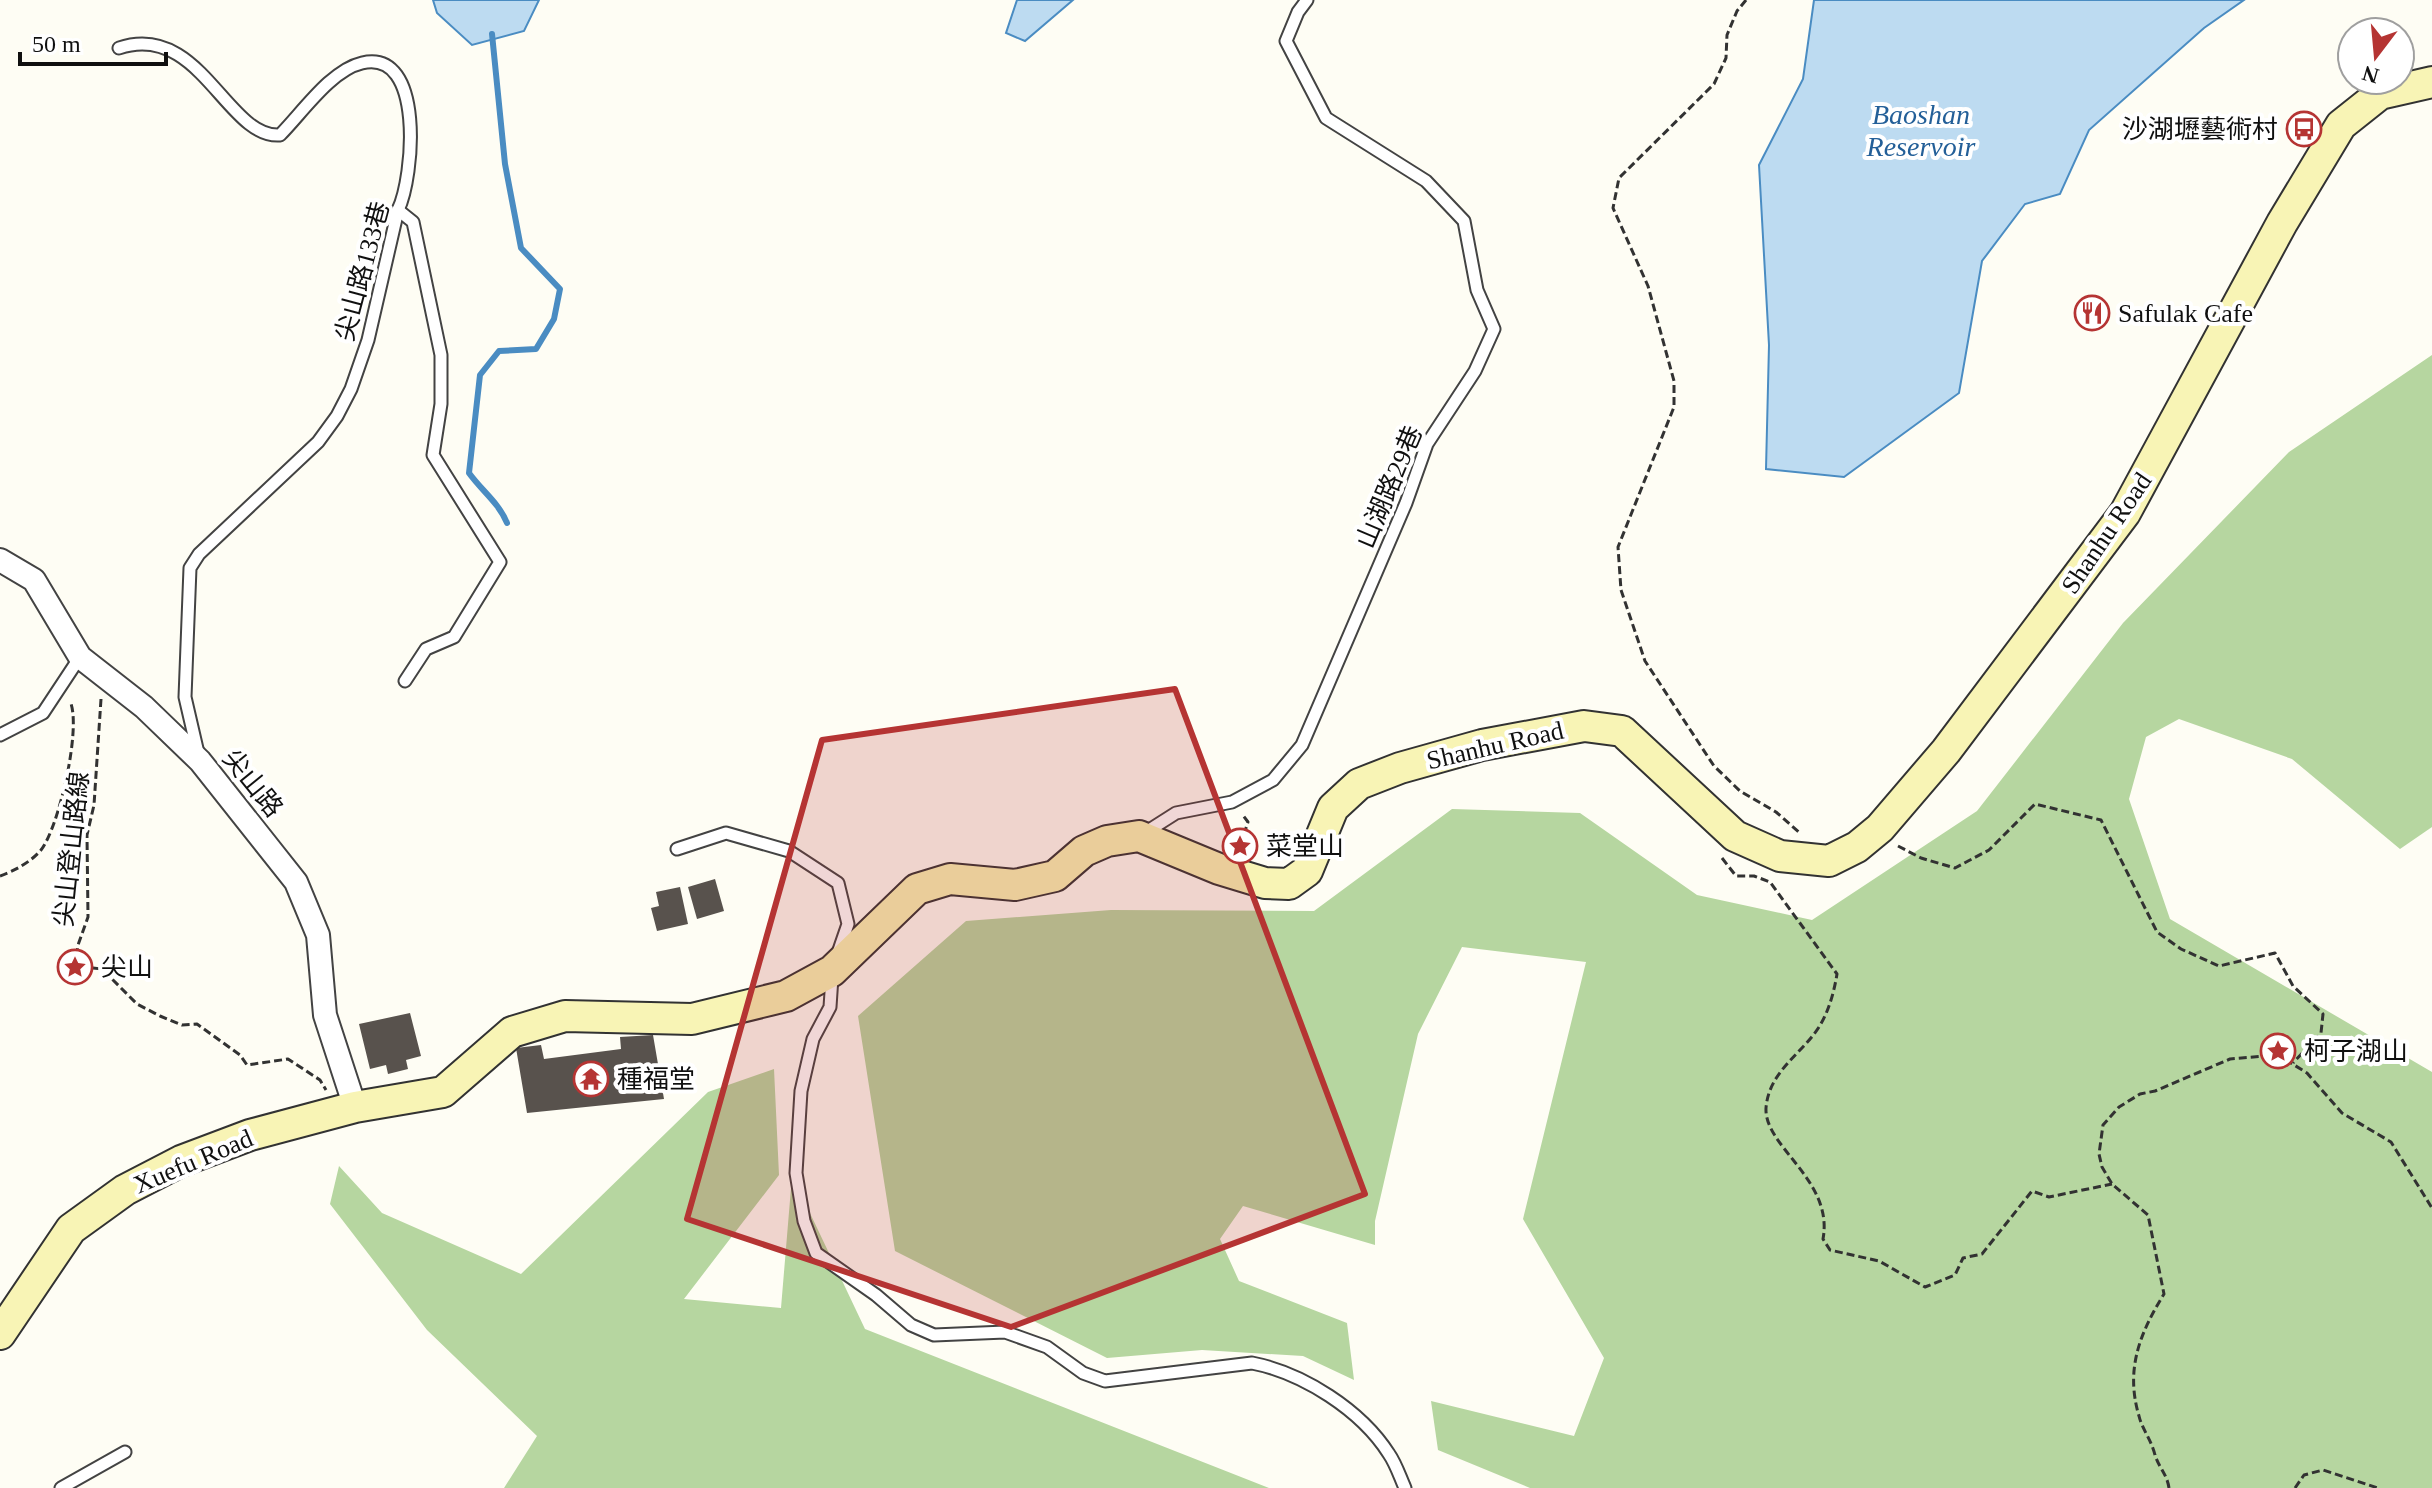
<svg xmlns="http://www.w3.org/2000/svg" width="2432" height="1488" font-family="'Times New Roman','Noto Sans TC',serif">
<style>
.forest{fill:#b6d6a0}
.water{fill:#bddbf1;stroke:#4a8cc2;stroke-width:2}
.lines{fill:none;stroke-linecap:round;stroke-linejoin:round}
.stream{stroke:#4a8cc2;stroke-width:6}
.building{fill:#58524d}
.lane-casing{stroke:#434343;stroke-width:15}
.street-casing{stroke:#434343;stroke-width:26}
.secondary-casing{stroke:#323232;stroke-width:34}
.path{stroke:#323232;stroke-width:3;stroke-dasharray:8 4;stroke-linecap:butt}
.lane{stroke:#fff;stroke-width:11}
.street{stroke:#fff;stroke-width:22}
.secondary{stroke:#f8f4b5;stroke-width:30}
.marked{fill:#b53433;fill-opacity:0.2;stroke:#b53433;stroke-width:6;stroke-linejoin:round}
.labels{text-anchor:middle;stroke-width:8;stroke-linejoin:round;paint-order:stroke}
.poi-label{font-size:26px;fill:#101010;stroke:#fff;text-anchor:start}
.street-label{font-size:26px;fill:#101010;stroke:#fff}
.water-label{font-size:28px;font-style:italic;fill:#235f98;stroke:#fff}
</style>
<rect width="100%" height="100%" fill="#fefdf4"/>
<g class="forest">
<path d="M2432,355V827L2400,849L2292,759L2179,719L2146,737L2129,799L2170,919L2432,1072V1488H1530L1438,1450L1431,1401L1574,1436L1604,1358L1523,1219L1586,962L1462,947L1418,1034L1375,1221V1245L1243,1206L1220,1239L1239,1281L1347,1323L1354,1380L1303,1356L1202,1350L1107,1358L895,1251L858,1016L966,921L1111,910L1314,911L1452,809L1580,813L1697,895L1812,920L1977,811L2123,623L2289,452Z"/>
<path d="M774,1069L779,1175L684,1299L781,1308L791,1188L809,1211L865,1329L1269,1488H504L537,1436L427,1330L330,1204L339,1166L382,1213L521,1274L708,1092Z"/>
</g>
<g class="water">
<path d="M433,0H539L524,31L472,45L437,13Z"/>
<path d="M1017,0H1073L1025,41L1006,33Z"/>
<path d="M1814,0H2244L2204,28L2089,130L2060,194L2025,204L1982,261L1959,393L1844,477L1766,469L1769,345L1759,165L1803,79Z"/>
</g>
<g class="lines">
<path class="stream" d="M492,34L505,164L521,248L560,289L554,319L536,349L499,351L480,375L469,473C482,491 499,503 507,523"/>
</g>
<g class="building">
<path d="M715,879L724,911L697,919L688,887Z"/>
<path d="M680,887L688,924L657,931L651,908L659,906L656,892Z"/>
<path d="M410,1013L421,1056L406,1060L408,1069L388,1074L386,1065L370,1069L359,1024Z"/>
<path d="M653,1035L664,1099L527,1113L516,1048L541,1045L544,1059L621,1049L620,1037Z"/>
</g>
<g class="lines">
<g class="lane-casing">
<g id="lane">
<path d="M119,48C200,21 227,139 280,135C302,113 331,70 362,63C425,48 414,177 398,210L368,340L351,389L337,416L318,442L199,554L190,568L185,697L198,753"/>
<path d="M398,210L413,222L441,355V404L433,455L500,562L454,637L426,649L405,681"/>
<path d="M0,735L43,713L80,657"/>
<path d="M1143,834L1176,813L1232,802L1273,780L1302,745L1406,503L1427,444L1475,371L1494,329L1477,290L1464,221L1426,181L1326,118L1286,41L1298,12L1307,0"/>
<path d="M677,849L726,833L789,851L838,883L848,924L838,953"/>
<path d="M832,977L830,1007L813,1039L801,1091L796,1173L804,1221L816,1253L876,1295L911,1325L934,1335L1005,1332L1047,1347L1083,1373L1105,1381L1252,1363C1303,1373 1361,1410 1389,1454C1396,1464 1400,1477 1405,1488"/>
<path d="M61,1488L125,1452"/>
</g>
</g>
<g class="street-casing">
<path id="street" d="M0,560L34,580L80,657L144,707L200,761L296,882L318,935L325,1015L355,1107"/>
</g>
<g class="secondary-casing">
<path id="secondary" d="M0,1334L71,1229L125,1190L181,1161L250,1135L355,1107L443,1092L512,1032L565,1016L692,1019L786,996L832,971L917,889L950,879L1015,885L1055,876L1084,851L1107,841L1139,836L1219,869L1265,883L1289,884L1307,871L1333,808L1359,784L1400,768L1482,745L1584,726L1622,731L1735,836L1780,856L1829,861L1857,847L1880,828L1946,751L2125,513L2282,223L2341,125L2380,94L2432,82"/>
</g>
<g class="path">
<path d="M1746,0L1737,11L1727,35L1726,58L1714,84L1619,178L1613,208L1648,286L1674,381V407L1618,547L1621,590L1645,661L1714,766L1740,791L1776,812L1800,833"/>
<path d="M101,699L94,805L87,835L88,917L78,945L75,966L102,969L137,1004L160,1016L182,1025L197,1024L240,1055L247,1065L288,1059L320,1080L326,1090"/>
<path d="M1240,846L1248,822L1242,814"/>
<path d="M1898,846L1921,858L1955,868L1989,850L2035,804L2101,820L2157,932L2181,949L2219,966L2275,953L2293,986L2323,1014L2321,1033L2293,1063"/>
<path d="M1722,858L1736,876H1754L1770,882L1837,974C1834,992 1829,1011 1819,1027C1801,1055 1769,1071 1766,1108C1764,1147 1834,1180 1823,1239L1830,1250L1879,1261L1925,1287L1955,1275L1963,1258L1982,1254L2032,1191L2049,1197L2112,1184"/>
<path d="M0,876C14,871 31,862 41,850C59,827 82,727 70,701"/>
<path d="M2169,1488C2167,1474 2159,1468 2155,1455C2151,1439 2142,1429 2139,1416C2125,1369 2140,1333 2164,1294L2148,1215L2112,1184L2102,1167L2099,1154L2103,1125L2119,1107L2140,1094L2155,1091L2230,1059L2278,1055L2307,1073L2342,1113L2391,1142L2432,1208"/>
<path d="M2295,1488L2304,1475L2323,1470L2378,1488"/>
</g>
<use href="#lane" class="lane"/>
<use href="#street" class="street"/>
<use href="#secondary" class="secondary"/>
</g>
<path class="marked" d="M1175,689L1365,1194L1011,1327L687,1219L822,740Z"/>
<defs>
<g id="bus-ring" transform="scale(1.8)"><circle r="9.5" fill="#fff" stroke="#b53433" stroke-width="1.5"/><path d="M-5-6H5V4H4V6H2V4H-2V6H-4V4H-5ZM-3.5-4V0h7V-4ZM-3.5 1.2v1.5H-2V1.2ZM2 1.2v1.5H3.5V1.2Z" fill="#b53433"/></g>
<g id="restaurant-ring" transform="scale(1.8)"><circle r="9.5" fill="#fff" stroke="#b53433" stroke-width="1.5"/><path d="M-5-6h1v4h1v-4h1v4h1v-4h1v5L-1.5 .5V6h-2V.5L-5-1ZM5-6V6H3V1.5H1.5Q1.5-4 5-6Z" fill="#b53433"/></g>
<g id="sight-ring" transform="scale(1.8)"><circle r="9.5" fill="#fff" stroke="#b53433" stroke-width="1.5"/><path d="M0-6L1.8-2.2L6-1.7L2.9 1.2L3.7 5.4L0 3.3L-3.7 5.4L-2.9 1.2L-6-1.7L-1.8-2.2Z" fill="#b53433"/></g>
<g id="temple-ring" transform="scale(1.8)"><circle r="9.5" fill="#fff" stroke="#b53433" stroke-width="1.5"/><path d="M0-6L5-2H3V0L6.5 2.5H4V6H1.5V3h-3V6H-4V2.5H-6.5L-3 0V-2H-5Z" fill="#b53433"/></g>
</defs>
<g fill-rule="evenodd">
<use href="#bus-ring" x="2304" y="129"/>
<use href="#restaurant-ring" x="2092" y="313"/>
<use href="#sight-ring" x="1240" y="846"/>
<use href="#sight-ring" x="75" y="967"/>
<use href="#sight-ring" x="2278" y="1051"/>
<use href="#temple-ring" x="591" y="1079"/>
</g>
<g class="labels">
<g class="poi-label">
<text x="2278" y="138" text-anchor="end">沙湖壢藝術村</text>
<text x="2118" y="322">Safulak Cafe</text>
<text x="1266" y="855">菜堂山</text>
<text x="101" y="976">尖山</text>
<text x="2304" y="1060">柯子湖山</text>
<text x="617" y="1088">種福堂</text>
</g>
<g class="street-label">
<text transform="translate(362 271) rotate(-75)" y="9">尖山路133巷</text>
<text transform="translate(1389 487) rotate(-67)" y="9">山湖路29巷</text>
<text transform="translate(2106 533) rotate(-56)" y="9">Shanhu Road</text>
<text transform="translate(1495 745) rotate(-13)" y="9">Shanhu Road</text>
<text transform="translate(253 783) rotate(51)" y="9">尖山路</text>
<text transform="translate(71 849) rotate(-84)" y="9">尖山登山路線</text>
<text transform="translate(193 1161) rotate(-23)" y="9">Xuefu Road</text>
</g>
<g class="water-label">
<text x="1921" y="124">Baoshan<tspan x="1921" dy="32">Reservoir</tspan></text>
</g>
</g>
<g transform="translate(2376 56) rotate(196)"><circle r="38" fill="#ffffff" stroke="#9f9f9f" stroke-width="2"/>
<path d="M0-6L14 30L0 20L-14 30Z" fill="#b53433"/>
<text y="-12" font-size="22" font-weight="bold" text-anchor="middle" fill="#101010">N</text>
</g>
<path d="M20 52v12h146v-12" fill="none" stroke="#101010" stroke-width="4"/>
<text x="32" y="52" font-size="24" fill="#101010" stroke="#ffffff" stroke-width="6" paint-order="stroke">50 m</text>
</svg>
